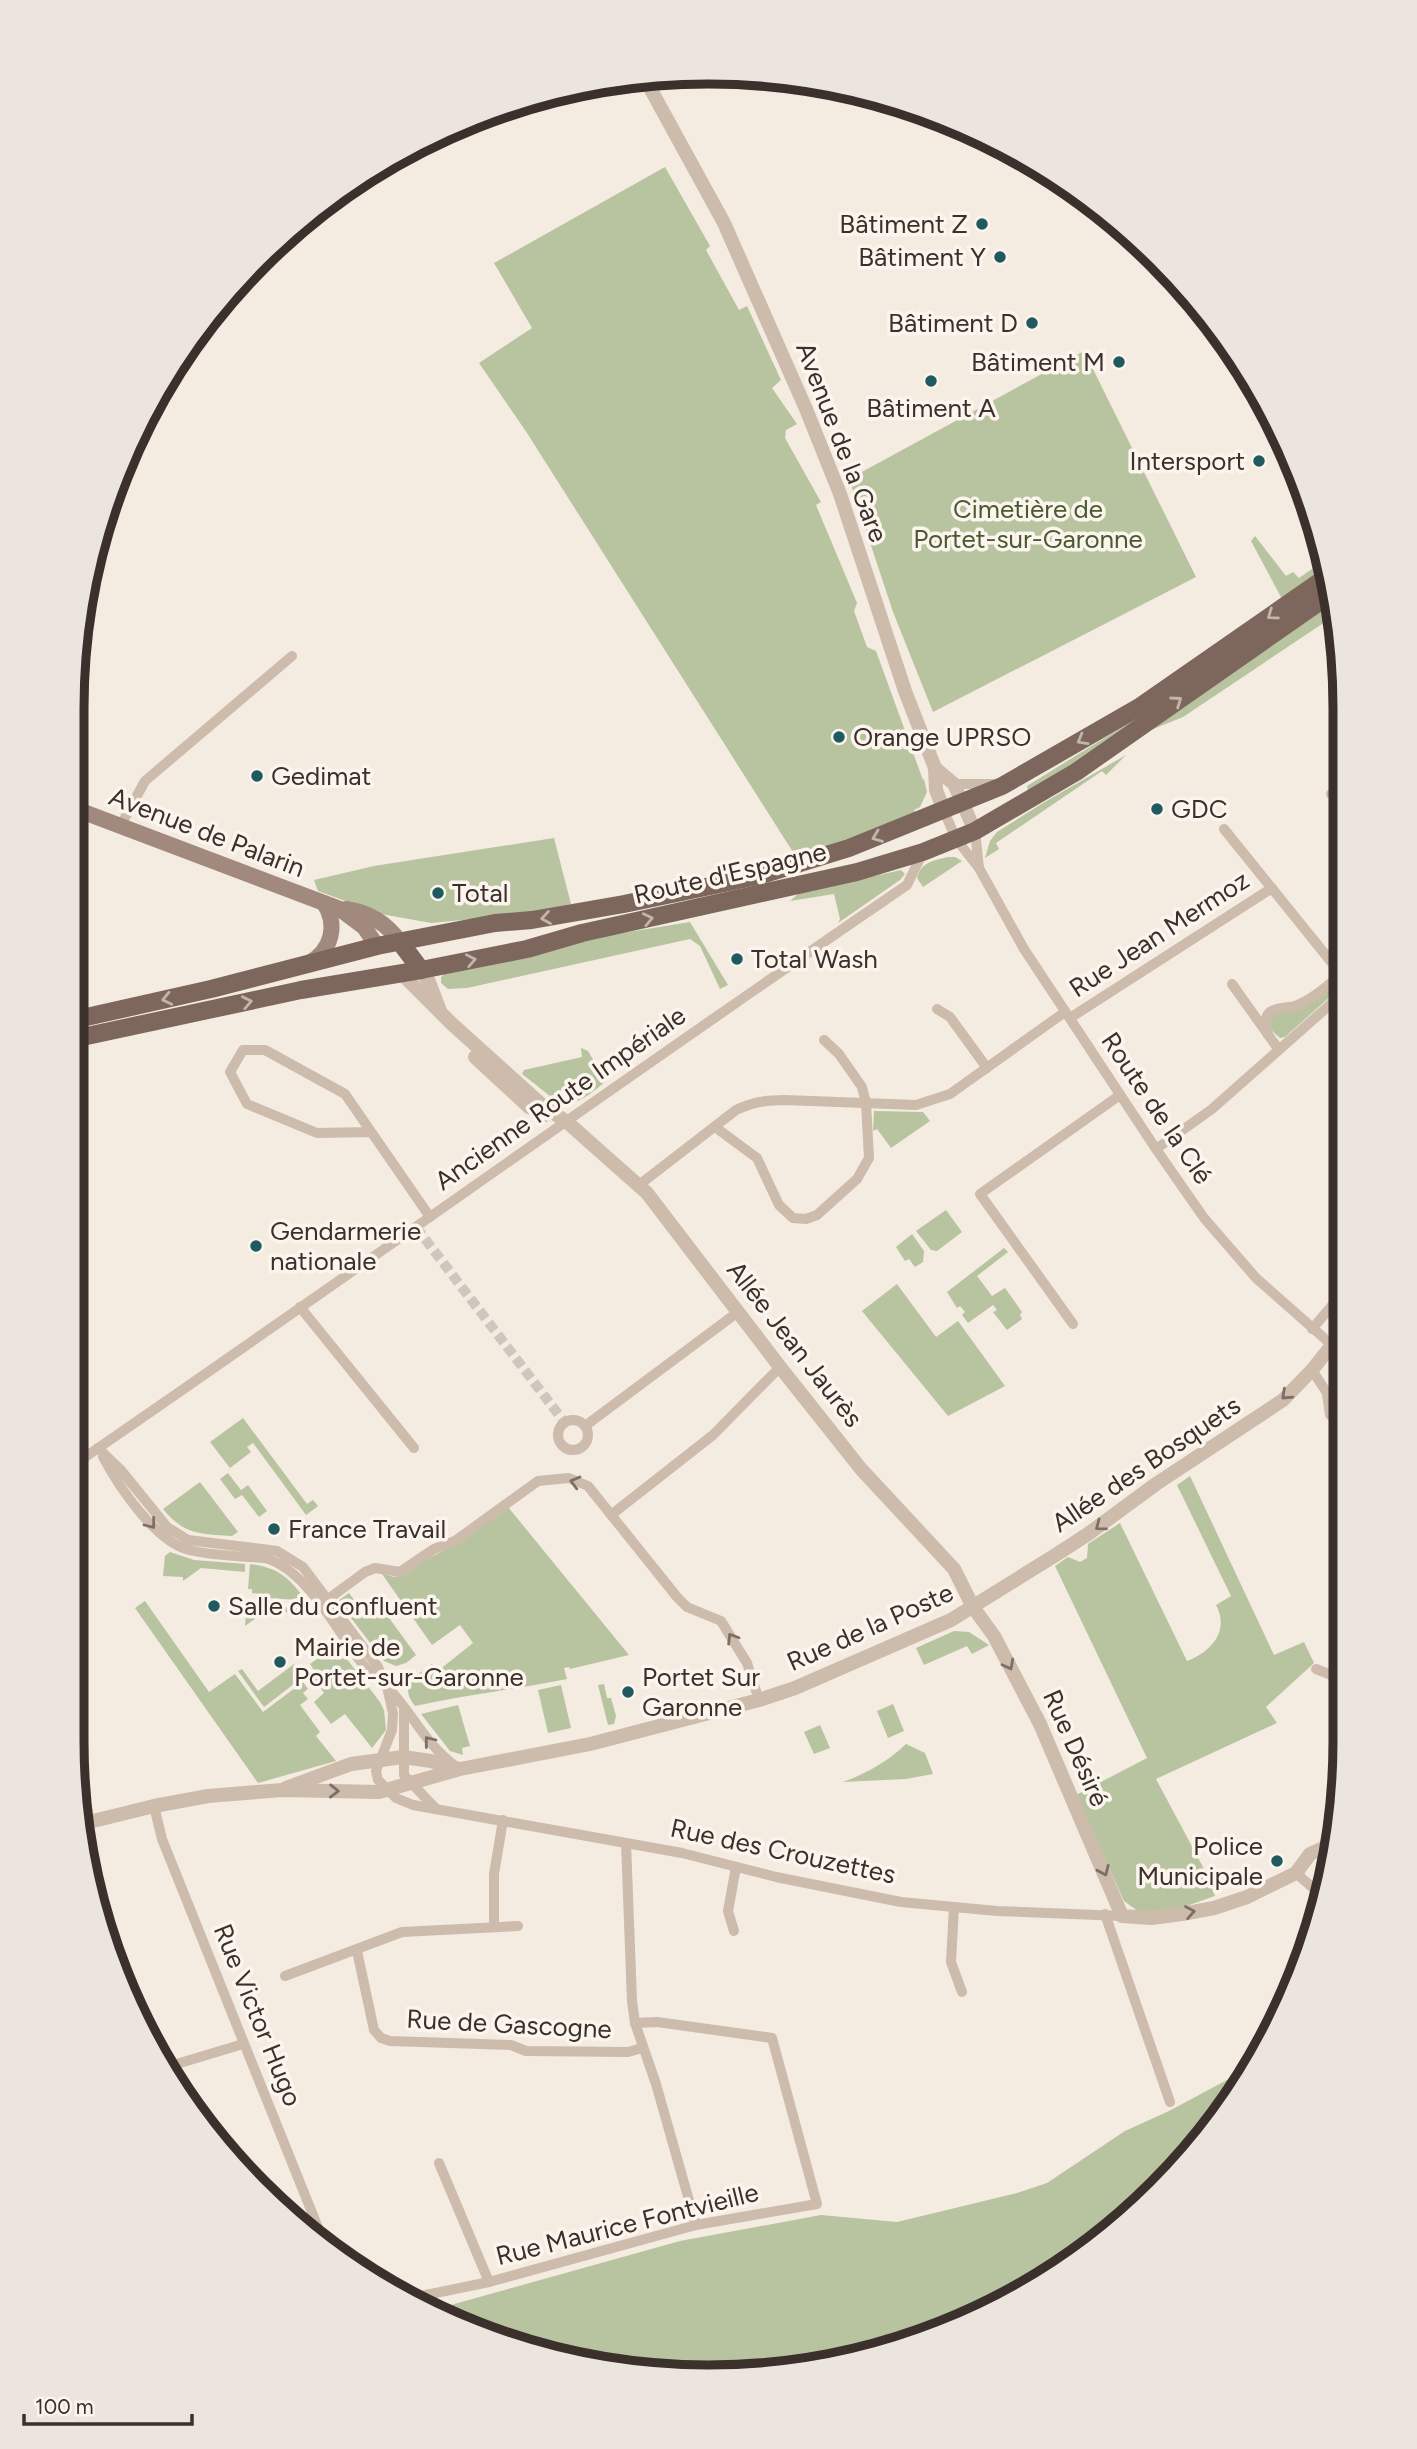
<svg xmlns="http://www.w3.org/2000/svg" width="1417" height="2449" font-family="Figtree,sans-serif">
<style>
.green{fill:#b8c4a0}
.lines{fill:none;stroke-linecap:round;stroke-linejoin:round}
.minor-tunnel{stroke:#cfc6bd;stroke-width:10;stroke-dasharray:10 5;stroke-linecap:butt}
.minor{stroke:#cdbbac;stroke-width:10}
.tertiary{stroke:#cdbbac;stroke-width:14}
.secondary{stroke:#a18a7d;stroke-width:16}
.primary{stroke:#7d675c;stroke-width:18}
.oneway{stroke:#c2b5ac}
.oneway2{stroke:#7d6f65}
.poi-dot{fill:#1f5a5e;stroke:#fbf5ee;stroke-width:2.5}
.labels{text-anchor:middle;stroke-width:7;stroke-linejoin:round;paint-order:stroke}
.poi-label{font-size:26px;fill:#3b302b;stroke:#fbf5ee;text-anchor:start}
.street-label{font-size:26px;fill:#3b302b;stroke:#fbf5ee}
.park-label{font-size:26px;fill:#4a5a2e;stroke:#fbf5ee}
.rim{fill:none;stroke:#3b302b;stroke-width:9}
</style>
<rect width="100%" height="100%" fill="#f4ebe1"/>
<g class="green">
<path d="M665,167L710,246L706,250L739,310L747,306L781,380L772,388L797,424L786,430L785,438L821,502L816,505L857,603L854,611L867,647L876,651L923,780L924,779L927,792L920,807L914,810L917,816L798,860L527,433L479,363L532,328L494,263Z"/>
<path d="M1084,351L1196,577L933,712L893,612L849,479Z"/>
<path d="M1255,536L1286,576L1293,572L1299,578L1325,560L1327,569L1282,599L1251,541Z"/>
<path d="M1330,583L1086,758L1028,791L1027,786L1135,719Z"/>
<path d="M1334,601L1337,614L1183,717L1146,732Z"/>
<path d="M1126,755L1106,775L1102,771L996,843L999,849L985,858L990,841L997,832L1043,803Z"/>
<path d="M554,838L571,904L526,914L431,923L381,914L318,891L314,880L374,866Z"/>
<path d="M948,857H955L962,861L923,887L917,878C920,863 934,860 948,857Z"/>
<path d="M901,870L905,874L900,880L838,923L840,919L834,894L790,901L799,893Z"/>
<path d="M690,922L728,985L720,989L700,946L690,939L467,988L448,989L441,983V977L447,971L573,941Z"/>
<path d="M1341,983V987L1285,1037L1280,1038L1271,1030L1270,1019L1274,1015Z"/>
<path d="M581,1048L588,1051L606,1081C563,1118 562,1104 522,1074L524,1070L582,1057Z"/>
<path d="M874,1111L923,1112L930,1121L891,1148L877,1129L873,1131Z"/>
<path d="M946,1210L962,1232L937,1251L931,1250L916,1231Z"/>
<path d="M912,1234L924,1251L923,1262L915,1267L909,1259L905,1261L896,1247Z"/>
<path d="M1004,1248L1008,1252L977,1276L992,1296L1005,1288L1022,1312L1020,1315L1022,1319L1007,1330L993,1312L997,1310L993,1305L968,1323L962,1315L965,1312L960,1306L957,1308L947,1292Z"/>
<path d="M897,1284L936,1337L958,1321L1005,1386L948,1416L862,1311Z"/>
<path d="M243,1418L307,1504L313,1500L318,1506L306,1515L253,1443L247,1447L251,1452L230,1468L210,1442Z"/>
<path d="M228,1473L241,1490L248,1485L267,1511L259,1517L242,1495L235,1499L220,1479Z"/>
<path d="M1190,1476L1274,1655L1304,1642L1314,1663L1266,1707L1277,1723L1156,1779L1203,1867L1215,1896L1175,1910L1139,1912L1124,1901L1076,1795L1147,1758L1055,1566L1068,1557L1080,1562L1087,1558L1088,1544L1120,1523L1187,1661C1211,1652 1230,1631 1216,1605L1231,1596L1177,1485Z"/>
<path d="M200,1482L238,1532L232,1536C201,1534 184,1535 163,1509Z"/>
<path d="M508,1507L629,1655L570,1669L569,1667L564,1668L567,1679C516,1689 465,1695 415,1706C398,1685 416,1676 432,1664L438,1671L473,1643L460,1625L432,1645L382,1574L395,1577L404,1575L431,1557L456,1544Z"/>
<path d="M170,1552L194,1560L245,1564V1572L201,1568L183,1581V1577L163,1576L165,1556Z"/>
<path d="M250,1564C276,1567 289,1577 303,1597L299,1600L267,1598V1595L252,1593V1589H248Z"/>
<path d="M349,1593L358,1605L384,1611L416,1655L406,1663L396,1666L384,1661L338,1601Z"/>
<path d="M145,1601L209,1692L235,1674L263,1712L303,1682L308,1689L303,1693L308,1699L300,1705L320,1732L316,1736L336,1761L258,1783L135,1608Z"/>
<path d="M266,1606L305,1609L299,1613L266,1611L245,1626L246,1614H250L251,1608L265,1609Z"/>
<path d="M954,1631L969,1632L989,1645L972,1654L967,1646L924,1665L916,1648Z"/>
<path d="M336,1645L380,1702L384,1710L386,1730L372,1748L345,1714L331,1724L314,1702L324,1693L310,1673L314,1670L310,1664Z"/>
<path d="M294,1664L303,1677L264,1707L238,1671L242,1669L258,1691Z"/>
<path d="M604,1684L607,1698H611L616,1716L614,1724L608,1725L598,1685Z"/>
<path d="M561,1685L571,1728L548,1733L538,1690Z"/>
<path d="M893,1704L904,1731L888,1738L877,1711Z"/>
<path d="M458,1705L470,1746L462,1748L463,1755L450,1751L421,1714Z"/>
<path d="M820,1725L830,1748L814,1754L804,1732Z"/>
<path d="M906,1744L925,1753L933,1774L906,1779L843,1782C867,1773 887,1762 906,1744Z"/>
<path d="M1255,2065L1128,2219L952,2329L750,2376L543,2355L440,2308L680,2241L821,2215L897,2222L1017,2193L1047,2183L1125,2131L1169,2111Z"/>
</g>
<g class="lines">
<path class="minor-tunnel" d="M416,1227L565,1423"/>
<g class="minor">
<path d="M954,784H992"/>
<path d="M1331,794L1340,788"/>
<path d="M944,811L956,839L979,868L1024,949L1156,1149L1204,1218L1256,1278L1332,1345"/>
<path d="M121,825L145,781L292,656"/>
<path d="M1224,829L1341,974"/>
<path d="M975,831L979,868"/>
<path d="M1232,984L1279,1050"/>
<path d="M937,1009L950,1017L987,1068"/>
<path d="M1070,1018L1272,888"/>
<path d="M1268,1035C1266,1028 1263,1021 1268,1014C1274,1007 1287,1008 1295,1006C1312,1000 1328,986 1341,974"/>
<path d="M715,1127L757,1158L779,1205L793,1218L806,1219L817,1215L857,1179L869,1158L866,1103L862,1087L839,1054L824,1040"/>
<path d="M371,1132L317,1133L247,1104L230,1072L243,1050H265L345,1094L430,1217"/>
<path d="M1156,1149L1212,1109L1341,995"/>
<path d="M639,1185L736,1110C753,1102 766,1100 785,1100L916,1105L950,1094L1065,1012"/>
<path d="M300,1307L414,1448"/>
<path d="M1073,1324L980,1194L1120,1095"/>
<path d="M1312,1329L1342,1294"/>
<path d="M1312,1370L1327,1393L1330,1415"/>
<circle cx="573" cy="1435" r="15"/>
<path d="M585,1426L738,1312"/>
<path d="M98,1448L120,1469L167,1527L188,1540L277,1551L303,1567L378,1667L387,1687L393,1713L392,1730L376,1771L378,1780L396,1798L413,1805L682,1853L776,1877L901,1902L997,1911L1122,1916"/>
<path d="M103,1457C119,1487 156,1542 189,1550C213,1556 241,1556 265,1558C306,1569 336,1629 361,1662C369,1673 379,1678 388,1688C412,1712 425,1744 454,1765"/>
<path d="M72,1466C352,1274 627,1076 907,885L923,852"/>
<path d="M611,1515L713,1435L780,1367"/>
<path d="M320,1605L365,1572L375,1568L400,1572L434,1549L455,1541L538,1481L569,1478L588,1486L677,1597L687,1607L721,1621L747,1663L759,1700"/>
<path d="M1316,1669L1344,1680"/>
<path d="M404,1710V1775L436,1809"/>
<path d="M154,1806L162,1839L323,2240"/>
<path d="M626,1843L632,2001L635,2023L656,2084L696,2225"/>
<path d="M1296,1873L1321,1895"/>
<path d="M954,1907L951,1962L962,1992"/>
<path d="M1105,1914L1170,2102"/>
<path d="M494,1926V1874L503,1820"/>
<path d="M734,1931L728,1911L736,1867"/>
<path d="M357,1951L374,2030L381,2038L390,2041L511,2045L526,2051L628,2052L642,2048"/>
<path d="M285,1976L402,1932L518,1926"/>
<path d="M170,2066L243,2044"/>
<path d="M439,2163L489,2282"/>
<path d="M416,2297L489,2282L696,2225L817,2204L772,2038L657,2022L635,2023"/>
</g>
<g class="tertiary">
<path d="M644,77L724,223L806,409L840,494L905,691L935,768L954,784L975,831"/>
<path d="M935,768L936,790L944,811"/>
<path d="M421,970L429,982L440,1011"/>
<path d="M401,973L452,1024L543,1106L567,1122L647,1193L780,1367L861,1469L954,1569L973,1607L994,1636L1040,1724L1122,1916L1151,1918L1182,1914L1214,1908L1247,1897L1296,1873L1310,1854L1332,1844"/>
<path d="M475,1057L529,1107L545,1115"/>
<path d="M286,1788L351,1764L403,1757L431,1761L459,1769"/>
<path d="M85,1823L154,1806L208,1796L282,1790L379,1792L460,1769L590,1744L759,1700L795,1688L951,1620L1054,1556L1088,1534L1156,1484L1283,1400L1312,1370L1332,1345L1342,1353"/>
</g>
<g class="secondary">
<path d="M73,808L340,909L364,927L377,946"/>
<path d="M346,909C368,912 387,924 400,942"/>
<path d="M309,963C332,950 338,925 324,903"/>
</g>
<g class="primary">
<path d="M400,942L421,970"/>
<path d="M73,1020L211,989L377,946L495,923L532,920L624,904L758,876L849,848L1002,786L1141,706L1328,576"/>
<path d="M73,1039L301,990L421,970L527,949L582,933L857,872L923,852L975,831L1076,772L1332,593"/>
</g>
</g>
<defs><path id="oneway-chevron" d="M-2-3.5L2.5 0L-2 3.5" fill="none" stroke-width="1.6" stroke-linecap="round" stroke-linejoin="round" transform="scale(1.75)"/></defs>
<g class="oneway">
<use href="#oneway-chevron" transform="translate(1272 615) rotate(145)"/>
<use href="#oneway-chevron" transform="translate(1177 701) rotate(-35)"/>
<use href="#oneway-chevron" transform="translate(1082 740) rotate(150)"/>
<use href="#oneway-chevron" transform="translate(877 837) rotate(159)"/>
<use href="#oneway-chevron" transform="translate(546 918) rotate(171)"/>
<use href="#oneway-chevron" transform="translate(648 919) rotate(-12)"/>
<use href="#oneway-chevron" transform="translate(471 960) rotate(-11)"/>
<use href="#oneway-chevron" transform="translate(167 999) rotate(167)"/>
<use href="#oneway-chevron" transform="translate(247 1002) rotate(-12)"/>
</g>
<g class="oneway2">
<use href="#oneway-chevron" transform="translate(1286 1395) rotate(137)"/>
<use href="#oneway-chevron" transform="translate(575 1482) rotate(-165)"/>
<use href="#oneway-chevron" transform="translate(151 1524) rotate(52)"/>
<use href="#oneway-chevron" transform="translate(1100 1526) rotate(143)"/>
<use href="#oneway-chevron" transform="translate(732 1638) rotate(-122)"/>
<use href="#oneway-chevron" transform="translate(1009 1665) rotate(62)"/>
<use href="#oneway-chevron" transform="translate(429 1741) rotate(-128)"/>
<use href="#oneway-chevron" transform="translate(334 1791) rotate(1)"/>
<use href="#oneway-chevron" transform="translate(1104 1871) rotate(66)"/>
<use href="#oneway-chevron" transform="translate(1190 1912) rotate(-10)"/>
</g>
<g class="poi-dot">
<circle cx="982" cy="224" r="7"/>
<circle cx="1000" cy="257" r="7"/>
<circle cx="1032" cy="323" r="7"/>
<circle cx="1119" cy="362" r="7"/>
<circle cx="931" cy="381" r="7"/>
<circle cx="1259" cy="461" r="7"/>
<circle cx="839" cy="737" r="7"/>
<circle cx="257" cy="776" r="7"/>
<circle cx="1157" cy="809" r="7"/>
<circle cx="438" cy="893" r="7"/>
<circle cx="737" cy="959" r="7"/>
<circle cx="256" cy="1246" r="7"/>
<circle cx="274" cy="1529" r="7"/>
<circle cx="214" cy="1606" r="7"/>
<circle cx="280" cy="1662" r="7"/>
<circle cx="628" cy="1692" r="7"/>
<circle cx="1277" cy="1861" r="7"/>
</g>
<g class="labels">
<g class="poi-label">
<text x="968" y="233" text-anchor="end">Bâtiment Z</text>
<text x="986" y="266" text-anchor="end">Bâtiment Y</text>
<text x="1018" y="332" text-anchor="end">Bâtiment D</text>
<text x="1105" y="371" text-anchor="end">Bâtiment M</text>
<text x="931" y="417" text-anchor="middle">Bâtiment A</text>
<text x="1245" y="470" text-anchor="end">Intersport</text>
<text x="853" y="746">Orange UPRSO</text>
<text x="271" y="785">Gedimat</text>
<text x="1171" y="818">GDC</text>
<text x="452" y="902">Total</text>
<text x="751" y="968">Total Wash</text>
<text x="270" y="1240">Gendarmerie<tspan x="270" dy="30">nationale</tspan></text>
<text x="288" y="1538">France Travail</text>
<text x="228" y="1615">Salle du confluent</text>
<text x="294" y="1656">Mairie de<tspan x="294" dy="30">Portet-sur-Garonne</tspan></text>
<text x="642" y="1686">Portet Sur<tspan x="642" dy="30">Garonne</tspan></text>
<text x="1263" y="1855" text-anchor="end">Police<tspan x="1263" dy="30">Municipale</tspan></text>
</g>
<g class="street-label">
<text transform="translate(842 442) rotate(69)" y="9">Avenue de la Gare</text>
<text transform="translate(207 832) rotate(21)" y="9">Avenue de Palarin</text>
<text transform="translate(730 873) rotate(-13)" y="9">Route d'Espagne</text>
<text transform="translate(1159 934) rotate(-33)" y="9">Rue Jean Mermoz</text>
<text transform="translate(560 1098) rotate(-35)" y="9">Ancienne Route Impériale</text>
<text transform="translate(1157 1108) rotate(56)" y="9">Route de la Clé</text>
<text transform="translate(795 1344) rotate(52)" y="9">Allée Jean Jaurès</text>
<text transform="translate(1146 1464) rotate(-34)" y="9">Allée des Bosquets</text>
<text transform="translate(870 1627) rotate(-24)" y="9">Rue de la Poste</text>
<text transform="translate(1076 1748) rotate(66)" y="9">Rue Désiré</text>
<text transform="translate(783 1851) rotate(12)" y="9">Rue des Crouzettes</text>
<text transform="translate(258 2015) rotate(68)" y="9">Rue Victor Hugo</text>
<text transform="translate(509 2024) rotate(3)" y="9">Rue de Gascogne</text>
<text transform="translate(627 2224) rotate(-14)" y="9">Rue Maurice Fontvieille</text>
</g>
<g class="park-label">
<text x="1028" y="518">Cimetière de<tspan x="1028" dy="30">Portet-sur-Garonne</tspan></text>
</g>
</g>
<path d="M0 0H1417V2449H0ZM708 84H709A624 624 0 0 1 1333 708V1741A624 624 0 0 1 709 2365H708A624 624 0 0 1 84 1741V708A624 624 0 0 1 708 84Z" fill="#ece5de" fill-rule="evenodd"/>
<path class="rim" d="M708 84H709A624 624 0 0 1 1333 708V1741A624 624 0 0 1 709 2365H708A624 624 0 0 1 84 1741V708A624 624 0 0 1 708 84Z"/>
<path d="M24 2414v10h168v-10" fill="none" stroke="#3b302b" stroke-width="3.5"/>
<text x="35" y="2414" font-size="21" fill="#3b302b" stroke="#fbf5ee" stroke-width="5" paint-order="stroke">100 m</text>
</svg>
